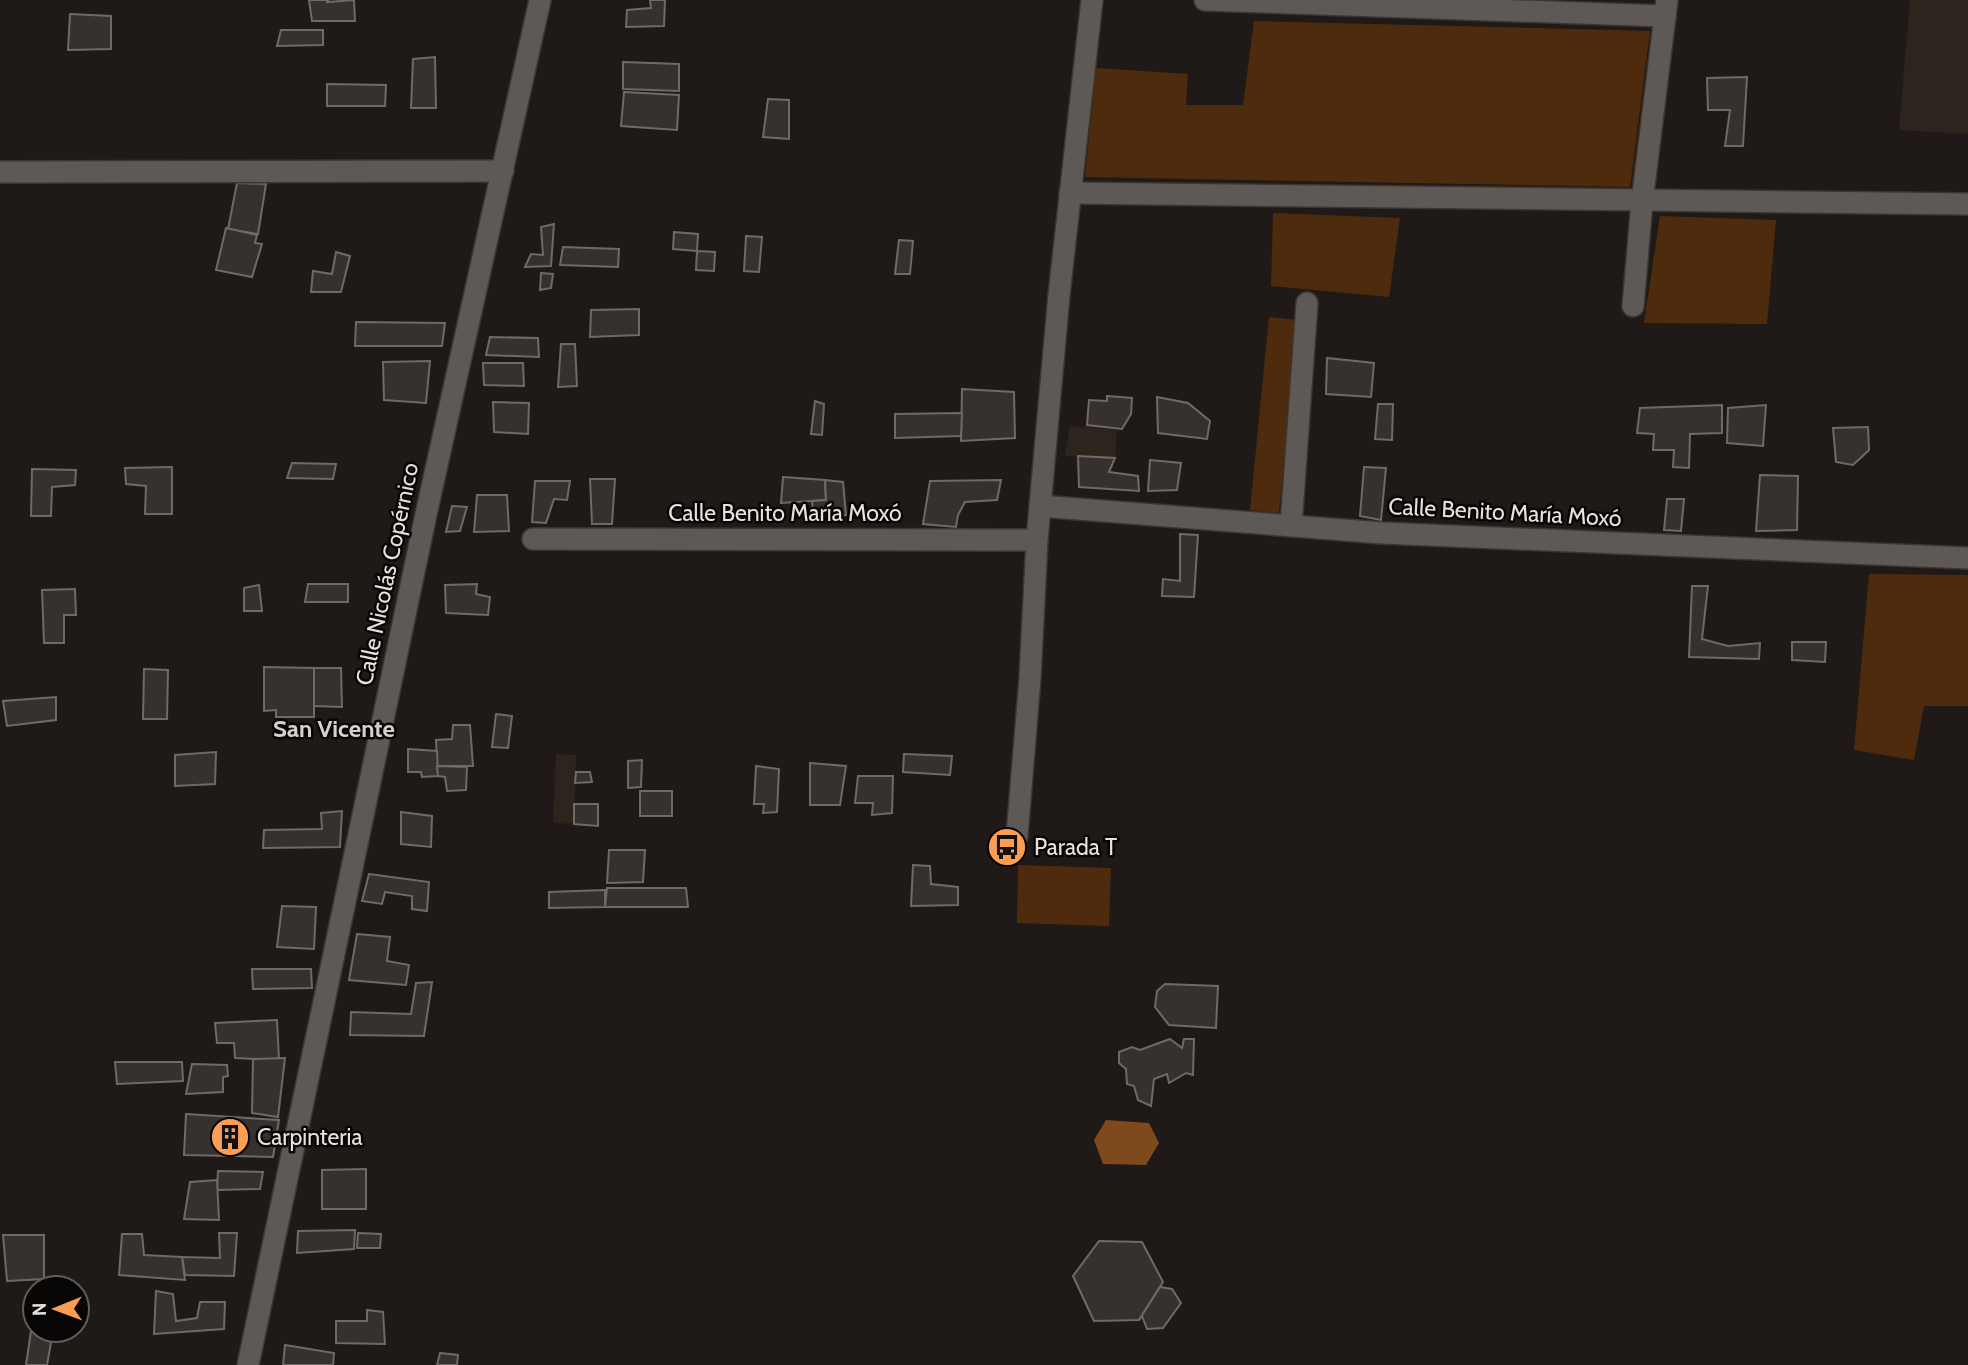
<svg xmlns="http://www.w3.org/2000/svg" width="1968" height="1365" font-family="Cabin,sans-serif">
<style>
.built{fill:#2d241e}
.green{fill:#4f2b0d}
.water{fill:#7f491e}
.building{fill:#36312e;stroke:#6f6a66;stroke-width:2}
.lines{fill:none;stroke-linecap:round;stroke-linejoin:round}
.minor-casing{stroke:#393634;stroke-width:24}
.minor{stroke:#5e5955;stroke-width:21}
.labels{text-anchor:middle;stroke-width:5;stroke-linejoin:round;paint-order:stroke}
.street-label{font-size:23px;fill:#e5e2e0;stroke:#070605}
.poi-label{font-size:23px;fill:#e5e2e0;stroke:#070605;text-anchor:start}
.neighbourhood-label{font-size:24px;font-weight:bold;fill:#d6d0cb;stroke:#070605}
</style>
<rect width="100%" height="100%" fill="#1f1a17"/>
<g class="built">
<path d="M1910,0H1968V134L1899,130Z"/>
<path d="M1070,426L1117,430L1115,458L1065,456Z"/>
<path d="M556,754L576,755L574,824L553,823Z"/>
</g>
<g class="green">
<path d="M1254,21L1650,31L1630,187L1085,177L1096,68L1188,74L1186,105H1243Z"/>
<path d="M1273,213L1400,218L1389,297L1271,286Z"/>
<path d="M1660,216L1776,220L1767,324L1644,323Z"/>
<path d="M1269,317L1298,320L1279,513L1250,510Z"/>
<path d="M1869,574L1968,575V706H1924L1914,760L1854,750Z"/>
<path d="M1018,865L1111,868L1109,926L1017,923Z"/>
</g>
<path class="water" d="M1106,1120L1149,1123L1159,1143L1146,1165L1103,1164L1094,1140Z"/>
<g class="building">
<path d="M309,0H328L327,2L354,0L355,21H312Z"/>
<path d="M650,0H665L664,26L626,27L627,10L651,8Z"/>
<path d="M70,14L111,16V49L68,50Z"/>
<path d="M281,30H323V45L277,46Z"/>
<path d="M435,57L436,108H411L413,59Z"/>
<path d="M623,62L679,64V91L623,89Z"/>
<path d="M1747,77L1743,146H1725L1730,110H1708L1707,78Z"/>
<path d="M327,84L386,85L385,106H327Z"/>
<path d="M624,92L679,95L677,130L621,126Z"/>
<path d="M768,99L789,100V139L763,137Z"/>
<path d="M237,183L266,184L258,234L228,229Z"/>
<path d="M554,224L551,266L525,267L531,254L543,255L541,227Z"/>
<path d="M226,228L257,235L255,243L262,244L252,277L216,270Z"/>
<path d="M674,232L698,234L697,251L673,249Z"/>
<path d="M746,236L762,237L759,272L744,271Z"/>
<path d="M899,240L913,241L910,274H895Z"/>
<path d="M563,247L619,249L618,267L560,265Z"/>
<path d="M697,251L715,252L714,271L696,270Z"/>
<path d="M336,252L350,256L341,292H311L313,271L332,274Z"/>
<path d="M541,273L553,274L551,288L540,290Z"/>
<path d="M639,309V335L590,337L591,310Z"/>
<path d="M356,322L445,323L442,346H355Z"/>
<path d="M490,337L538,338L539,357L486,355Z"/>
<path d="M561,344H575L577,386L558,387Z"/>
<path d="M1327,358L1374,363L1371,397L1326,394Z"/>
<path d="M430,361L426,403L384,400L383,362Z"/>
<path d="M483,363H523L524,386L484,385Z"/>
<path d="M962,389L1014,392L1015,438L961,441Z"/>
<path d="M1107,396L1132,398L1131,414L1122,429L1087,425L1089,400L1107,401Z"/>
<path d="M1157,397L1188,403L1210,421L1207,439L1158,433Z"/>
<path d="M815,401L824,404L822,435L811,434Z"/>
<path d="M493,402L529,403L528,434L494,432Z"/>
<path d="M1378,404H1393L1392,440L1375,439Z"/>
<path d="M1722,405V433L1690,434L1689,468L1673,467L1674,450H1653L1654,434L1637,433L1640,408Z"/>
<path d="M1766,405L1763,446L1727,443L1728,408Z"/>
<path d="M962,413L961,436L895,438V414Z"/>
<path d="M1868,427L1869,450L1853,465L1836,462L1833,428Z"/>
<path d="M1078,456L1115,458L1109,472L1138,476L1139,491L1079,487Z"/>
<path d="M1150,460L1181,463L1177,490L1148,491Z"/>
<path d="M292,463L336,464L333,479L287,478Z"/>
<path d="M172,467V514H145L146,486L126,484L125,468Z"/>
<path d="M1364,467L1386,468L1381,520L1360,516Z"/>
<path d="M32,469L76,470L75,485L52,487L51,516H31Z"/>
<path d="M1760,475L1798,476L1797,530L1756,531Z"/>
<path d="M783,477L825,480L826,500L781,503Z"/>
<path d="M590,479H615L612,524H592Z"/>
<path d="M825,480L843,482L846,515H813L812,501L826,500Z"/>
<path d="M1001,480L997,500L965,502L958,515L956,527L923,524L930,481Z"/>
<path d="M535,481H570L567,500L554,499L546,523L532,522Z"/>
<path d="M477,495H507L509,531L474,532Z"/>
<path d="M1667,499H1684L1681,531L1664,530Z"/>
<path d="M452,506L467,507L460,531L446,532Z"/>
<path d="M1180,534L1198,535L1194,597L1162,596L1163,579L1180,581Z"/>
<path d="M308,584H348V602H305Z"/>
<path d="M477,584L476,594L490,597L488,615L446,613L445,585Z"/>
<path d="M259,585L262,611H244V588Z"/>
<path d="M1692,586H1708L1702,639L1728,646L1760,643L1759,659L1689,657Z"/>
<path d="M75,589L76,615H64V643H44L42,590Z"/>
<path d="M1792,642H1826L1825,662L1792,660Z"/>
<path d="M264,667L314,668V717H276V710L264,711Z"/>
<path d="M314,668H341L342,707L314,706Z"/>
<path d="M144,669L168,670L167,719H143Z"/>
<path d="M56,697V720L7,726L3,701Z"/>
<path d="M496,714L512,716L508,748L492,747Z"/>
<path d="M453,725H470L473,766H437L436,740L452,739Z"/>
<path d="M408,749L437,751L438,776L422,777L421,772H408Z"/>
<path d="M216,752L215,784L175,786V755Z"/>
<path d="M904,754L952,756L950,775L903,772Z"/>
<path d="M642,760L641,787L628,788V761Z"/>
<path d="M810,763L846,766L840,805H810Z"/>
<path d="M437,766L467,767L466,790L447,791L445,777L438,776Z"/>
<path d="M756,766L779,769L777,812L763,813L764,804H754Z"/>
<path d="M576,772H590L592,782L575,783Z"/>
<path d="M858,776H893L892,813L872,815L873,803H855Z"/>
<rect x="640" y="791" width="32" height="25"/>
<path d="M574,804H598V826L574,824Z"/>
<path d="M342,811L340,847L263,848L264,830L322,829L321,813Z"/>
<path d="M401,812L432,816L431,847L401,844Z"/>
<path d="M609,850H645L643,882L607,883Z"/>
<path d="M913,865L930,866L931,884L958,887V905L911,906Z"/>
<path d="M369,874L429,882L427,911L412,909V896L385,892L382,904L362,901Z"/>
<path d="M607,888H686L688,907H605Z"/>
<path d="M605,890V907L549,908V892Z"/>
<path d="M282,906L316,907L314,949L277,947Z"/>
<path d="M357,934L390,937L387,961L409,965L406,985L349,980Z"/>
<path d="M252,969H311L312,988L253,989Z"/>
<path d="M432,982L424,1036L350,1035L351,1012L411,1014L416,983Z"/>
<path d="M1165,984L1218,986L1216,1028L1169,1025L1155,1007L1157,991Z"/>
<path d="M277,1020L279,1060L235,1058L234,1043H217L215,1023Z"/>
<path d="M1170,1039L1182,1048L1184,1039H1194L1193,1075L1186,1073L1169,1083L1167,1074L1154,1079L1151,1106L1138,1100L1134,1086L1127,1084L1126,1069L1119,1063V1052L1132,1047L1140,1050Z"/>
<path d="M285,1058L278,1117L252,1113L253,1059Z"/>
<path d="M115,1062H182L183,1081L117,1084Z"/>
<path d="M192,1064L227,1065L228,1076L223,1077V1092L186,1094Z"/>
<path d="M186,1114L279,1120L273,1157L184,1155Z"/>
<path d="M366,1169V1209H322V1170Z"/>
<path d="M218,1171L263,1172L260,1189L217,1190Z"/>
<path d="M217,1180L219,1220L184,1219L190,1182Z"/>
<path d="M355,1230L354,1249L297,1253L298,1231Z"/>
<path d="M219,1233H237L234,1276L185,1275L182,1257L220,1258Z"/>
<path d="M358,1233L381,1234L380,1248H357Z"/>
<path d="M122,1234H142L144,1255L182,1257L185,1280L119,1275Z"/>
<path d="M3,1235H44V1279L7,1281Z"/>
<path d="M1099,1241L1142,1242L1163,1282L1139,1320L1094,1321L1073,1276Z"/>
<path d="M1160,1287L1172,1289L1181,1303L1163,1328L1147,1329L1142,1316L1139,1320Z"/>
<path d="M156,1291L173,1294L176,1321L197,1318L200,1302H225L224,1329L154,1334Z"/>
<path d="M367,1310L383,1312L385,1344L336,1343V1321H367Z"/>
<path d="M31,1331L52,1337L47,1365H26Z"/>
<path d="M285,1345L334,1353L333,1365H283Z"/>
<path d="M440,1353L458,1355L457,1365H437Z"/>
</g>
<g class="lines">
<g class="minor-casing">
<g id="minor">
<path d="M1205,0L1665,16"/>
<path d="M0,172L503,171"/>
<path d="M1070,193L1968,204"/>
<path d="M1633,306L1642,202L1667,0"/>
<path d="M1040,506L1382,533L1968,558"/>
<path d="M1291,526L1307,303"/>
<path d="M533,539L1037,540"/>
<path d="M1017,836L1030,678L1037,540L1059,295L1092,0"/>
<path d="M248,1365L425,519L540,0"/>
</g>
</g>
<use href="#minor" class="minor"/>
</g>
<defs>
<g id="bus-disc" transform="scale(2.0125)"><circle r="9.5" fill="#fc9d54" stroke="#070605"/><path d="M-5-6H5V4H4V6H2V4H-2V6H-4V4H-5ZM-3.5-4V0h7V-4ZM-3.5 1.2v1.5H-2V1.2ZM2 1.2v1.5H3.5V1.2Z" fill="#111"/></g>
<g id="building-disc" transform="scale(2.0125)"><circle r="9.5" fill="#fc9d54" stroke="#070605"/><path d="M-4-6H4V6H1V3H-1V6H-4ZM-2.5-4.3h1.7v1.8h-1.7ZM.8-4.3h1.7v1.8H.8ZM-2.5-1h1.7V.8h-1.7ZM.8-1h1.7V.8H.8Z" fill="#111"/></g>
</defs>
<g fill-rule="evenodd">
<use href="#bus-disc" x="1007" y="847"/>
<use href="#building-disc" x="230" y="1137"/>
</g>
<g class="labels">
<g class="street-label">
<text transform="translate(1505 512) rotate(3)" y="8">Calle Benito María Moxó</text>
<text x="785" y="521">Calle Benito María Moxó</text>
<text transform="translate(387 574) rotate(-78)" y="8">Calle Nicolás Copérnico</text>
</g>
<g class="poi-label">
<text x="1034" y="855">Parada T</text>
<text x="257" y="1145">Carpinteria</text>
</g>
<g class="neighbourhood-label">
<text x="334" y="737">San Vicente</text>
</g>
</g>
<g transform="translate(56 1309) rotate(269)"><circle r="33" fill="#070605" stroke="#605e5d" stroke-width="2"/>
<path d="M0-5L12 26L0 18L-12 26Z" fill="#fc9d54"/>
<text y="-10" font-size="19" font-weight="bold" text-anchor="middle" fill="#e5e2e0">N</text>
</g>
</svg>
